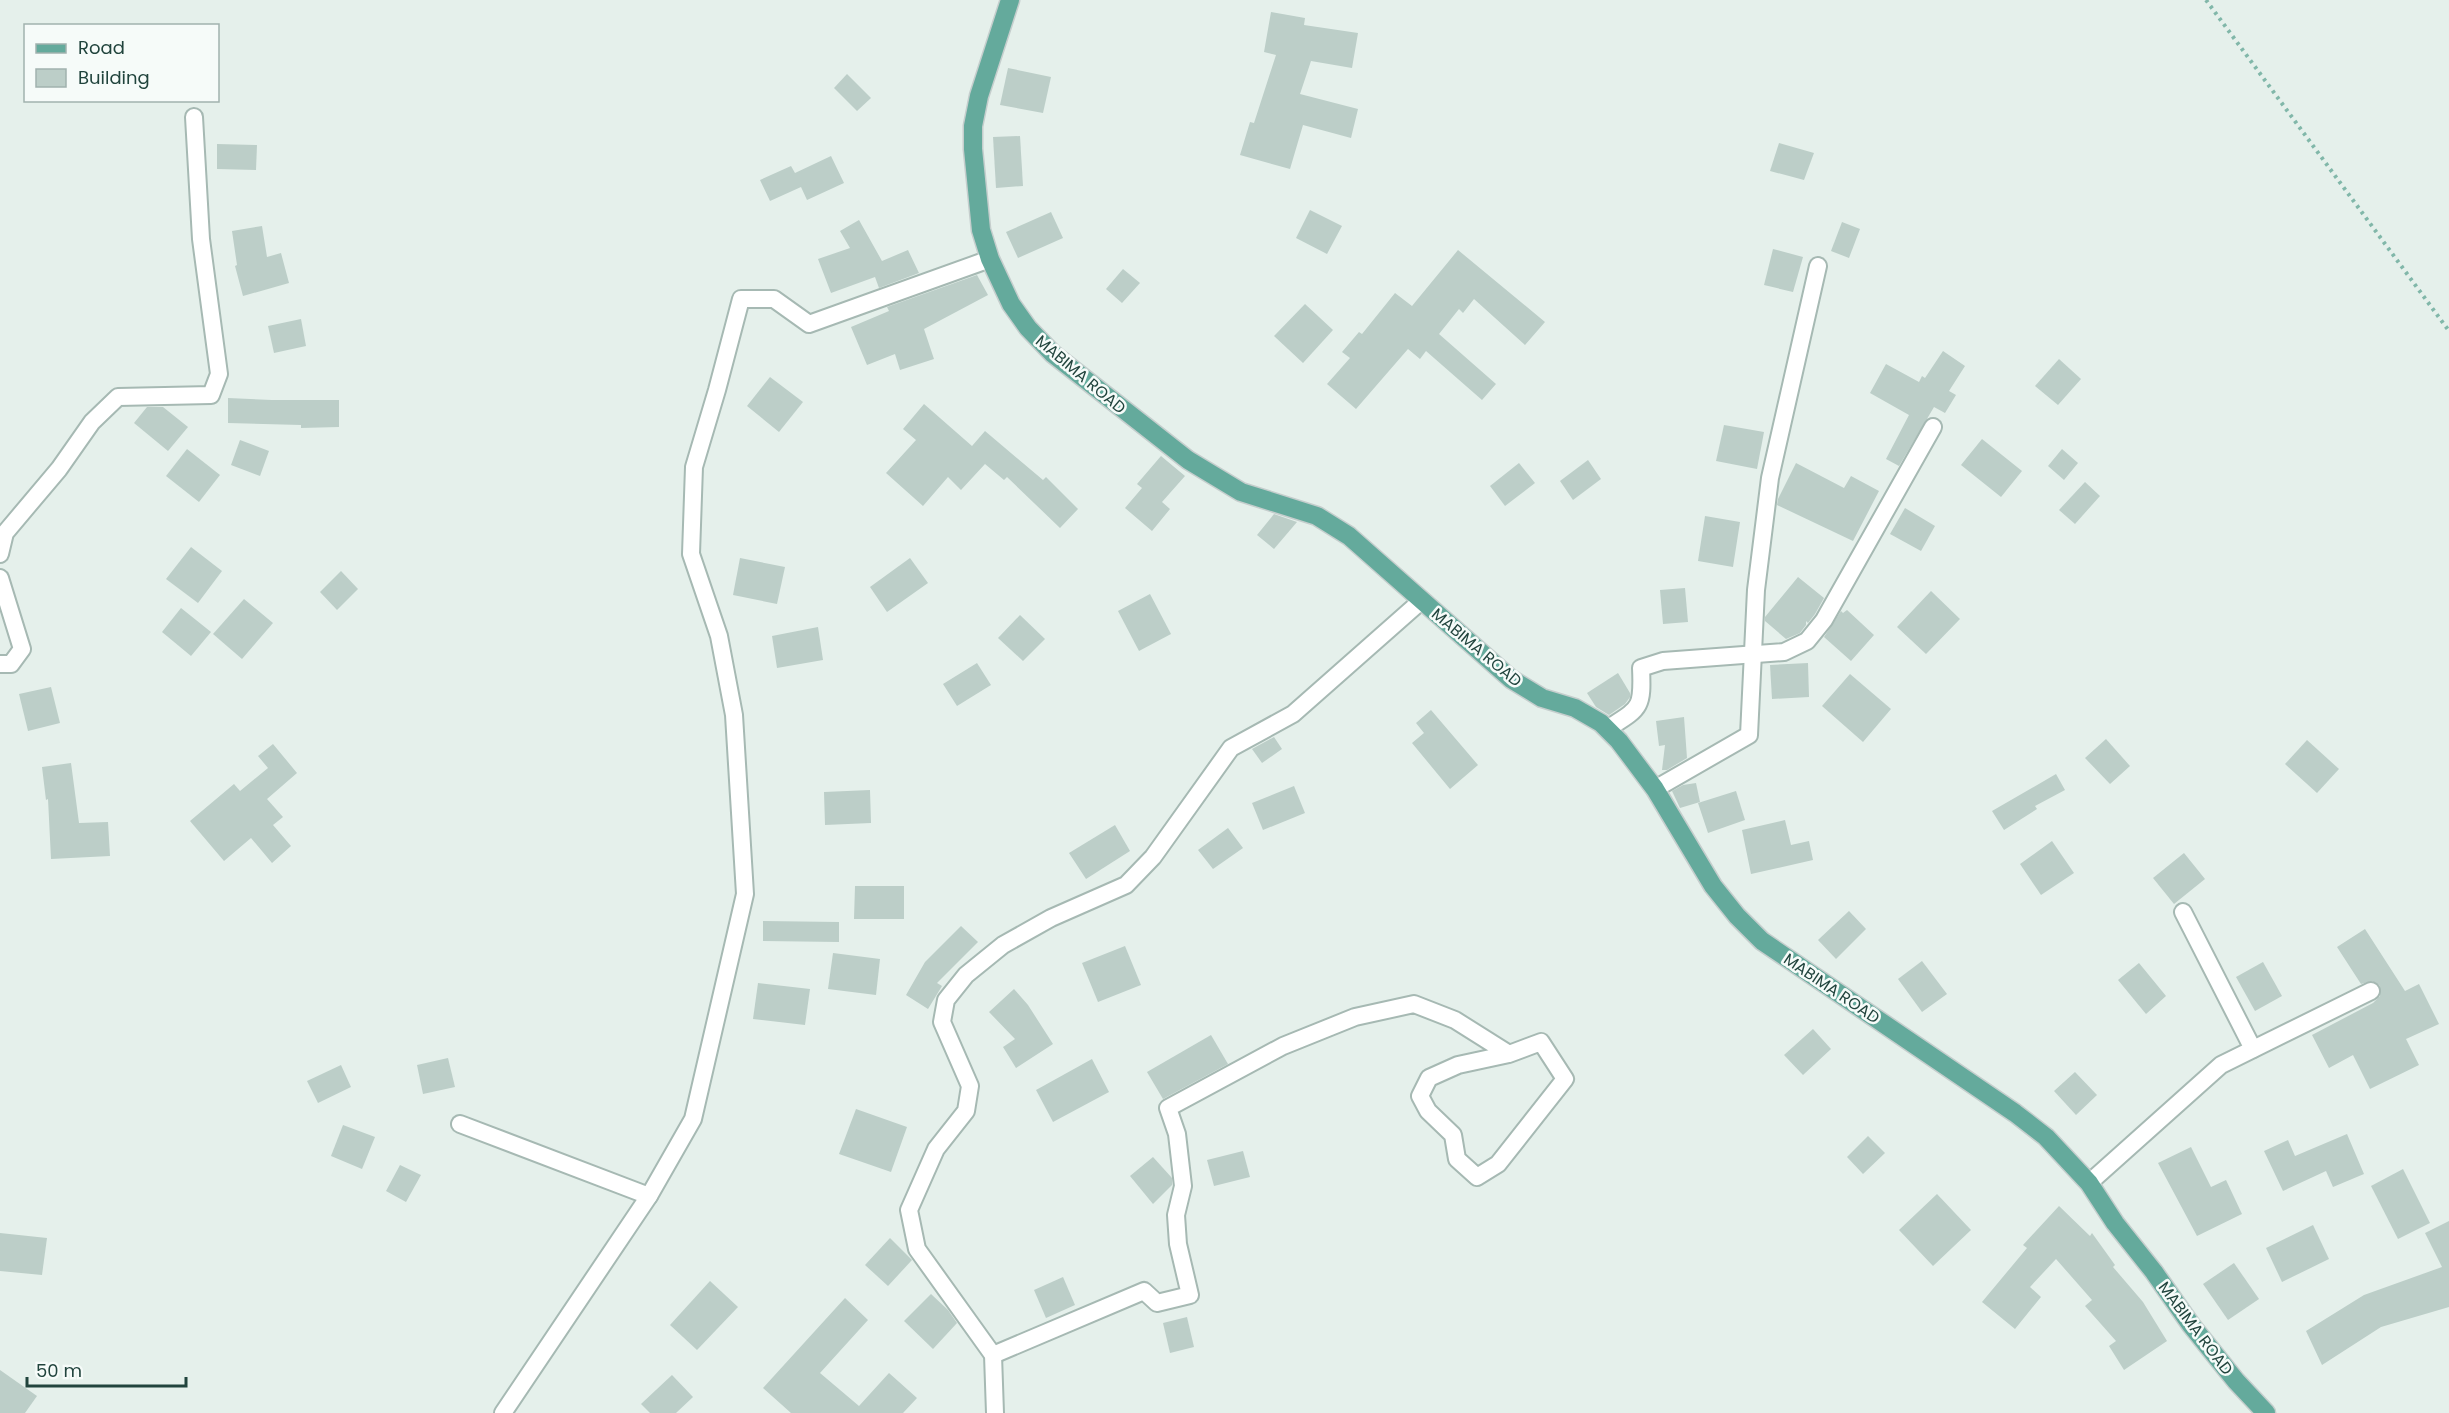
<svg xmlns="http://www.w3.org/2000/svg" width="2449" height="1413" font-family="Poppins,sans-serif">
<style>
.building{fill:#bccec8}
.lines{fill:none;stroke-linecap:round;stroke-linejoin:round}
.minor-casing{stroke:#a6b9b3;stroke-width:20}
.primary-casing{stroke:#c5cecd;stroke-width:21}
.path{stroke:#81b7a9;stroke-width:4;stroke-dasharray:3 4.5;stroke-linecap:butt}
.minor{stroke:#fff;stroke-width:16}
.primary{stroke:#64aa9c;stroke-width:18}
.labels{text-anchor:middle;stroke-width:5;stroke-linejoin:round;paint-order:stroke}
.street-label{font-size:16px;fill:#21443d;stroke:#f6fbf9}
</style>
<rect width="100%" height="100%" fill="#e5f0eb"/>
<g class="building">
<path d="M1271,12L1305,18L1304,25L1358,33L1352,68L1311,61L1300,94L1358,109L1351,138L1303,125L1290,169L1240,155L1250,122L1254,123L1276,55L1264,52Z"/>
<path d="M1008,68L1051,77L1043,113L1000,105Z"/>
<path d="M847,74L871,98L857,111L834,88Z"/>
<path d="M1020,136L1023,186L996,188L993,137Z"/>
<path d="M1779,143L1814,153L1804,180L1770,171Z"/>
<path d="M217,144L257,145L256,170L217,169Z"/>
<path d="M831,156L844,183L807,200L801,187L770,201L760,180L791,166L795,173Z"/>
<path d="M1310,210L1342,226L1327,254L1296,238Z"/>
<path d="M1051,212L1063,238L1018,258L1006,232Z"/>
<path d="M859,220L882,261L908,250L919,273L879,288L875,277L831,293L818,259L850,248L840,231Z"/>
<path d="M1842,222L1860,229L1849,258L1831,251Z"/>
<path d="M262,226L267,257L281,253L289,283L243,296L235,266L237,265L232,231Z"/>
<path d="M1773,249L1803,257L1793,292L1764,285Z"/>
<path d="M1458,250L1545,322L1525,345L1474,299L1463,313L1459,309L1439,334L1496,384L1482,400L1426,351L1420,359L1408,349L1356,409L1327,384L1350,358L1342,352L1359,332L1362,334L1395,293L1412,306Z"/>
<path d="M1123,269L1140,283L1122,303L1106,289Z"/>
<path d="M977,275L988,295L924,329L934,359L900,370L895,354L867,365L851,327L889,311L887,307Z"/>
<path d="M1305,304L1333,330L1303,363L1274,336Z"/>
<path d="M301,319L306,346L274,353L268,326Z"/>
<path d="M1943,351L1965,366L1949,391L1956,395L1945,413L1934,407L1899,466L1886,459L1909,415L1870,393L1886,364L1919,382L1922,376L1925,378Z"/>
<path d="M2059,359L2081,379L2058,405L2035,386Z"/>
<path d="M770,377L803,402L779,432L747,406Z"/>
<path d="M228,398L272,400H339V427L301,428V425L228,423Z"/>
<path d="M924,404L972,446L985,431L1043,480L1046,477L1078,509L1060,528L1007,477L1004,480L985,464L961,490L948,477L923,506L886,473L916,440L903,429Z"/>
<path d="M147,407H163L188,427L168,451L134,423Z"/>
<path d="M1724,425L1764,432L1757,469L1716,461Z"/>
<path d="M1982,439L2022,471L2001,497L1961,465Z"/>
<path d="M240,440L269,451L260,476L231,465Z"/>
<path d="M187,449L220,475L199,502L166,476Z"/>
<path d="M2062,449L2078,463L2064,480L2048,466Z"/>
<path d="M1161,456L1185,476L1162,502L1170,509L1152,531L1125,508L1142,488L1137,484Z"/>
<path d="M1588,460L1601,479L1573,500L1560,481Z"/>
<path d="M1519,463L1535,483L1505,506L1490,486Z"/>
<path d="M1796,463L1844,488L1851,476L1879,491L1853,541L1777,505L1778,499Z"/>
<path d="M2085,482L2100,496L2075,524L2059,510Z"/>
<path d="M1905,508L1935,526L1921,551L1890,534Z"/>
<path d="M1274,514L1297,522L1274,549L1257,535Z"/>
<path d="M1705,516L1740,522L1733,567L1698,561Z"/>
<path d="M191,547L222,571L198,603L166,579Z"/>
<path d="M740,558L785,567L777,604L733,595Z"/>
<path d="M910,558L928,583L887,612L870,587Z"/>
<path d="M341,571L358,589L337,610L320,592Z"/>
<path d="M1798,577L1824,598L1815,614L1808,623L1806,621V625L1800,633L1786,639L1765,621V617Z"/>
<path d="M1685,588L1688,622L1663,624L1660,590Z"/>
<path d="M1931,591L1960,619L1926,654L1897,627Z"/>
<path d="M1150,594L1171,634L1139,651L1118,611Z"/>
<path d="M244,599L273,623L242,659L213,634Z"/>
<path d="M181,608L211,632L191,656L162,632Z"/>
<path d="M1847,610L1874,635L1851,661L1824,637L1841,611L1843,613Z"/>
<path d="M1020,615L1045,639L1023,661L998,638Z"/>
<path d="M818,627L823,660L777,668L772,636Z"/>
<path d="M977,663L991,685L957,706L943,684Z"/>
<path d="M1808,663L1809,697L1772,699L1770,665Z"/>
<path d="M1618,673L1630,693V697L1625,704L1609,715L1596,707L1587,693Z"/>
<path d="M1850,674L1891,709L1863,742L1822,706Z"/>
<path d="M51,687L60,723L28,731L19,694Z"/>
<path d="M1431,710L1478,765L1450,789L1412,743L1424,733L1416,723Z"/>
<path d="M1684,717L1687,758L1667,770H1662L1665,745L1659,746L1656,721Z"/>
<path d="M1274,737L1282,749L1262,763L1252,749Z"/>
<path d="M2106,739L2130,766L2110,784L2085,758Z"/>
<path d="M2307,740L2339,769L2317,793L2285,764Z"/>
<path d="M273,744L297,773L267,799L283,817L273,825L291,846L272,863L251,838L224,861L190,821L234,784L240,791L268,768L258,756Z"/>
<path d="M71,763L79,823L108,822L110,856L51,859L48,799L46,800L42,767Z"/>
<path d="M2056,774L2065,790L2035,806L2037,809L2004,830L1992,811Z"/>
<path d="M1696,783L1700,802L1680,808L1672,791L1683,785Z"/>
<path d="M1294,786L1305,813L1263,830L1252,803Z"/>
<path d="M870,790L871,823L825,825L824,792Z"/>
<path d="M1736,791L1745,820L1708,833L1698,803Z"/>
<path d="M1785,820L1791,845L1809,841L1813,860L1751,874L1742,830Z"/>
<path d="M1115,825L1130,851L1086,879L1069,853Z"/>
<path d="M1228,828L1243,848L1213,869L1198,850Z"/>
<path d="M2052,841L2074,873L2041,895L2020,864Z"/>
<path d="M2184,853L2205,879L2174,904L2153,878Z"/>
<path d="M855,886H904V919H854Z"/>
<path d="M1849,911L1866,929L1836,959L1818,940Z"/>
<path d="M763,921L839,922V942L763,941Z"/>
<path d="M961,926L978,942L937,983L942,986L928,1009L906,995L925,962Z"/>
<path d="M2365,929L2405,991L2419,984L2439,1024L2406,1039L2419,1065L2370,1089L2353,1055L2329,1068L2312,1035L2373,1003L2380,996V986L2372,981L2361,984L2337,947Z"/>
<path d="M1125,946L1141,985L1098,1002L1082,963Z"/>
<path d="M833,953L880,959L876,995L828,989Z"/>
<path d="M1922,961L1947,994L1922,1012L1898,979Z"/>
<path d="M2263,962L2282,996L2255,1011L2236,977Z"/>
<path d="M2139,963L2166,996L2146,1014L2118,980Z"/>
<path d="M758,983L810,989L805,1025L753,1019Z"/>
<path d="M1014,989L1028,1005L1053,1044L1016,1068L1003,1047L1015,1039L989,1012Z"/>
<path d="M1813,1029L1831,1049L1803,1075L1784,1055Z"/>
<path d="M1211,1035L1228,1064L1163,1099L1147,1072Z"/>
<path d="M448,1058L455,1087L423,1094L417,1065Z"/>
<path d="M1092,1059L1109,1092L1053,1122L1036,1090Z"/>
<path d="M341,1065L351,1087L318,1103L307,1081Z"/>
<path d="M2075,1072L2097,1095L2076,1115L2054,1091Z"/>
<path d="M856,1109L907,1127L891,1172L839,1154Z"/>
<path d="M343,1125L375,1137L362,1169L331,1156Z"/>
<path d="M2347,1134L2364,1174L2333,1187L2326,1171L2283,1191L2264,1151L2288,1140L2295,1156Z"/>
<path d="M1868,1136L1885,1153L1863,1174L1847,1157Z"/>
<path d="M2191,1147L2211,1187L2226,1180L2242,1214L2197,1236L2158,1163Z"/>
<path d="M1243,1151L1250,1177L1214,1186L1207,1160Z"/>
<path d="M1153,1157L1172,1178V1185L1153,1204L1130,1176Z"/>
<path d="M400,1165L421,1175L406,1202L386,1191Z"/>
<path d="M2403,1169L2430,1223L2398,1239L2371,1186Z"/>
<path d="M1937,1194L1971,1230L1933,1266L1899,1230Z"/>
<path d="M2059,1206L2090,1236L2092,1233L2115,1265L2113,1267L2143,1302L2167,1341L2124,1370L2109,1346L2116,1341L2085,1306L2092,1300L2056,1259L2030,1287L2041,1297L2015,1329L1982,1302L2027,1248L2023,1245Z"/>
<path d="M2449,1221V1307L2381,1327L2322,1365L2306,1331L2364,1295L2442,1267L2425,1233Z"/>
<path d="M2313,1225L2329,1259L2282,1282L2266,1248Z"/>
<path d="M0,1233L47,1238L42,1275L0,1271Z"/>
<path d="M890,1238L912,1260L888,1286L865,1265Z"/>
<path d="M2234,1263L2259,1299L2228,1320L2203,1284Z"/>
<path d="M1063,1277L1075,1305L1046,1318L1034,1290Z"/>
<path d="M710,1281L738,1307L697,1350L670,1325Z"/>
<path d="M931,1294L948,1310L957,1323L933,1349L904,1321Z"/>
<path d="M845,1298L868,1320L820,1373L859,1406L889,1373L917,1398L903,1413H791L763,1388Z"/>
<path d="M1187,1317L1194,1347L1170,1353L1163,1323Z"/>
<path d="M0,1370L37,1396L25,1413H0Z"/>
<path d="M672,1375L693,1397L676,1413H650L641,1404Z"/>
</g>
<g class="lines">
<g class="minor-casing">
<g id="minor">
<path d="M0,554L5,533L59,469L92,422L118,397L211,395L219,374L201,239L194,117"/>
<path d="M0,578L22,649L11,664H0"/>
<path d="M1607,729C1640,708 1643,709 1641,668L1663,661L1784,652L1807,641L1824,620L1933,427"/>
<path d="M1655,789L1749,735L1756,590L1770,478L1818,266"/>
<path d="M2183,912L2253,1049"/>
<path d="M460,1124L649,1196"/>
<path d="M2089,1183L2221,1065L2371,991"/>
<path d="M993,1355L1144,1291L1157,1303L1190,1295L1178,1244L1176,1215L1183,1186L1177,1134L1168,1108L1283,1046L1355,1017L1414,1004L1455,1020L1509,1054L1458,1065L1429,1078L1420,1096L1428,1111L1453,1135L1457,1159L1477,1177L1498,1164L1565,1079L1541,1042L1509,1054"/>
<path d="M503,1413L649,1196L693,1119L745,894L734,715L719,636L691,554L694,467L717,390L741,299H774L809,324L990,259"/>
<path d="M995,1413L993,1355L917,1249L909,1210L936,1149L966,1111L970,1086L942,1022L946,1000L966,975L1003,945L1051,918L1126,885L1153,857L1231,748L1293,714L1421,601"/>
</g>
</g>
<g class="primary-casing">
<path id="primary" d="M1010,0L979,96L973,126V149L981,230L990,259L1011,304L1028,328L1053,354L1188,460L1241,492L1317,516L1349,536L1511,679L1542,698L1575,708L1601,723L1619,741L1655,789L1713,886L1737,916L1762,941L2015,1113L2046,1137L2089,1183L2115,1223L2154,1272L2191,1325L2236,1381L2266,1413"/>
</g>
<path class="path" d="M2206,0L2449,331"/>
<use href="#minor" class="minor"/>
<use href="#primary" class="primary"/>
</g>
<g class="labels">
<g class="street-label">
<text transform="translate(1081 374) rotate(40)" y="6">MABIMA ROAD</text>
<text transform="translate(1477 647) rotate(40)" y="6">MABIMA ROAD</text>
<text transform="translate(1832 988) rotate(34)" y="6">MABIMA ROAD</text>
<text transform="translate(2196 1328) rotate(53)" y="6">MABIMA ROAD</text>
</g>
</g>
<rect x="24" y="24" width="195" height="78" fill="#f6fbf9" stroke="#a1b2ae" stroke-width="1.5"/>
<rect x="36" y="44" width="30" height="9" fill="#64aa9c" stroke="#a1b2ae" stroke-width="1.5"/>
<text x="78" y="54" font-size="18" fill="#21443d">Road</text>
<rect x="36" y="69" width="30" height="18" fill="#bccec8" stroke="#a1b2ae" stroke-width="1.5"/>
<text x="78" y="84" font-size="18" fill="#21443d">Building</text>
<path d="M27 1377v9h159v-9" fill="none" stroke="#21443d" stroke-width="3"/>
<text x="36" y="1377" font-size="18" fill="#21443d" stroke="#f6fbf9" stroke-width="4.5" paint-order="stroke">50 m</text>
</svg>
